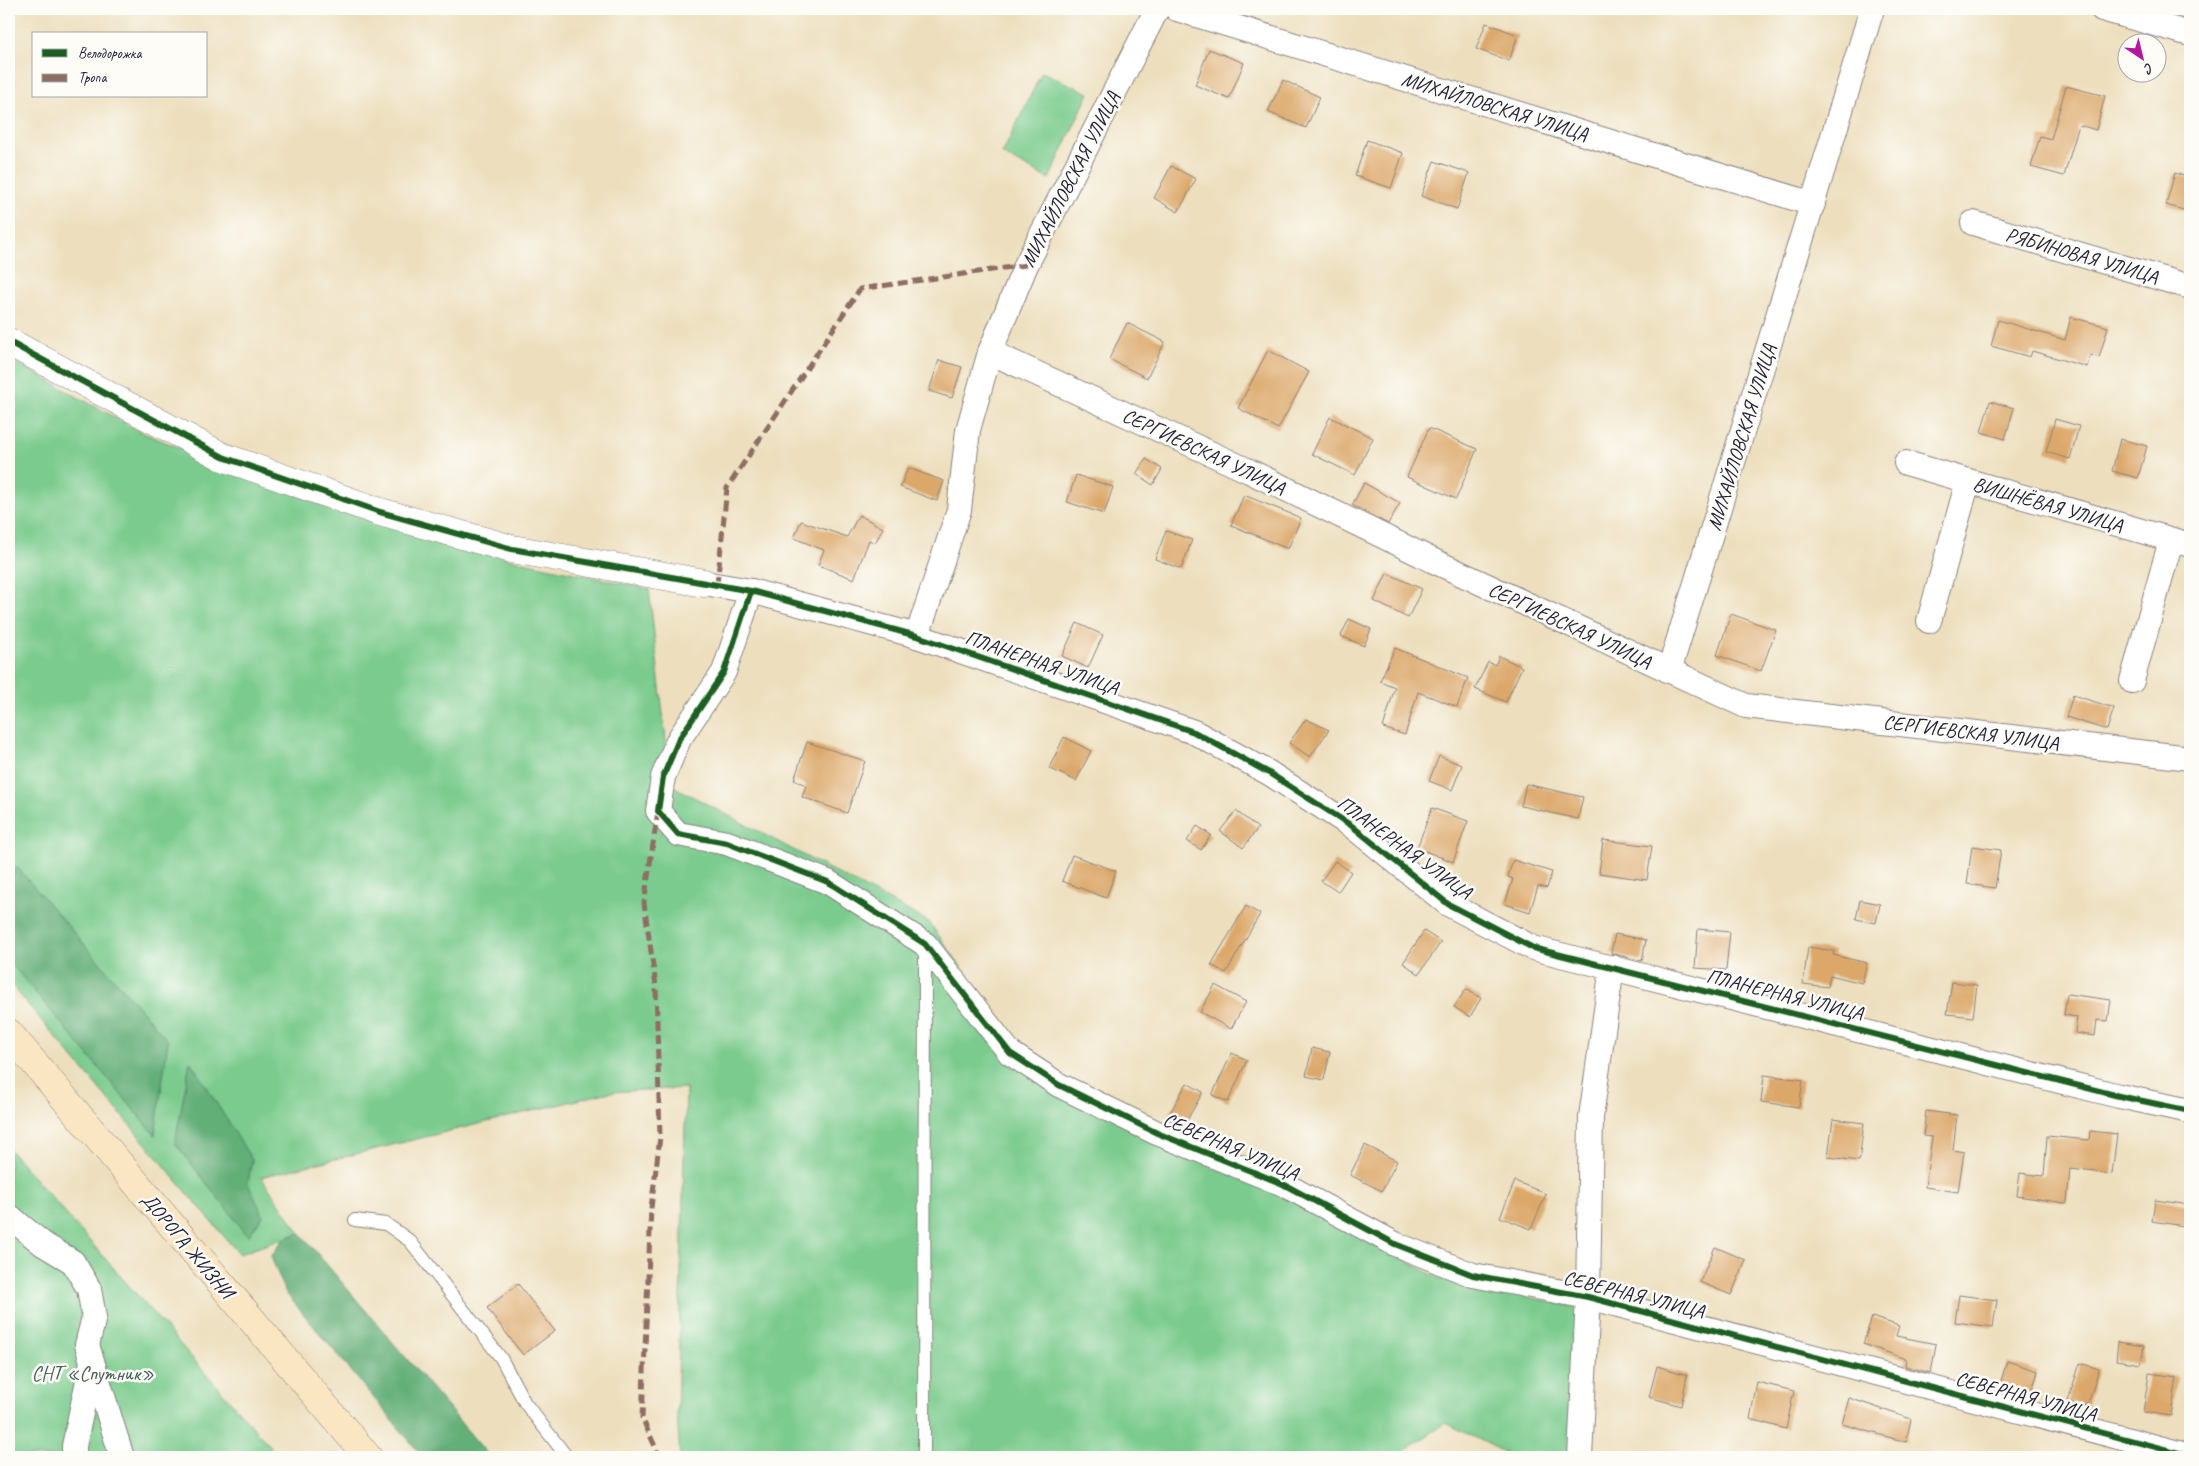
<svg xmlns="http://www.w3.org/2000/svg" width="2199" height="1466" font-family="Caveat,sans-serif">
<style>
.green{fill:#7acb8d;stroke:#4e7664}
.forest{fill:#63af78;stroke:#42685a}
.building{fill:#dca86a}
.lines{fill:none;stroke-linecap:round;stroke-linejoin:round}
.service-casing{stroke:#88807c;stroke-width:14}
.minor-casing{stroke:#88807c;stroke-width:26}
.tertiary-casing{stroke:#88807c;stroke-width:29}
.secondary-casing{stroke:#88807c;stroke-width:29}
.service{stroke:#fff;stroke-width:12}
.minor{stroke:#fff;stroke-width:24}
.tertiary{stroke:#fff;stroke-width:28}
.secondary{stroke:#fbe6c3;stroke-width:28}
.quiet{stroke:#8d6e63;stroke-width:5;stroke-dasharray:10 5;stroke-linecap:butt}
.cycleway-casing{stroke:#fdfcf7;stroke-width:9}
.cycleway{stroke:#1b5e20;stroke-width:6}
.labels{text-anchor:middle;stroke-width:5;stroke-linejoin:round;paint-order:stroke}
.street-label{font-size:20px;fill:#22223b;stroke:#fdfcf7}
.park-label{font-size:20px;fill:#415d58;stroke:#fdfcf7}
</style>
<rect width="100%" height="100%" fill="#fdfcf7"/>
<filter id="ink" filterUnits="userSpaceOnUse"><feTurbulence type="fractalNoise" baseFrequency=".02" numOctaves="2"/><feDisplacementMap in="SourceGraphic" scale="10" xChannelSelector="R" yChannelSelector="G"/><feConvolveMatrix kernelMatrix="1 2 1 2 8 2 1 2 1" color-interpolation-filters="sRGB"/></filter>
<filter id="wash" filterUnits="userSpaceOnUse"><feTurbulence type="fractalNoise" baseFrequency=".0096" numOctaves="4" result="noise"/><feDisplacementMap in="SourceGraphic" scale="20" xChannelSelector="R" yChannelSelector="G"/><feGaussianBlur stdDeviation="1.12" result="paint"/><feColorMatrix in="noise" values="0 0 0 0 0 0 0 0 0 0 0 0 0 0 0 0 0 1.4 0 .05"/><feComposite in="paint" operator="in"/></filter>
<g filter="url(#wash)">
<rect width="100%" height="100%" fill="#eddfbe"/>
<g class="green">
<path d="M1042,72L1089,93L1049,179L1002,154Z"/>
<path d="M9,359L143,433L323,505L514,560L649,589L671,785L929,922L986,1002L970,1014L1003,1055L1286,1194L1438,1278L1579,1308L1575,1457H1514L1446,1423L1395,1457H680L677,1414L686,1088L610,1092L261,1177L300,1233L239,1254L9,982Z"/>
<path d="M9,1149L279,1457H9Z"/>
</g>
<g class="forest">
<path d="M16,866L168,1041L155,1135L9,961V889Z"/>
<path d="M190,1061L252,1160L248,1183L263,1216L248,1236L175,1143Z"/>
<path d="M300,1233L490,1457H423L286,1293L271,1257L283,1239Z"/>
</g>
<g id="blocks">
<g class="building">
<path d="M1486,23L1518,35L1509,61L1476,49Z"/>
<path d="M1209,49L1244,63L1229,99L1195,85Z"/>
<path d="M1283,80L1320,97L1306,128L1268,112Z"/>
<path d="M2066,86L2105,96L2096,130L2079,125L2064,176L2031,167L2040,136L2051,139Z"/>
<path d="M1367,140L1403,153L1391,188L1355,176Z"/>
<path d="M1434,161L1469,173L1457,209L1421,196Z"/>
<path d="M1171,166L1196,179L1178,212L1154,198Z"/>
<path d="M2175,173L2190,178V212L2166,205Z"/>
<path d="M2071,317L2108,327L2099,358L2090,355L2087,367L2032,351L2030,357L1991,346L1998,320L2065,340Z"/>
<path d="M1127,323L1165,342L1147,378L1109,359Z"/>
<path d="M1268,350L1309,372L1278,429L1238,408Z"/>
<path d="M939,360L962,367L952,398L929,391Z"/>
<path d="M1990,401L2014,408L2005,439L1981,432Z"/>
<path d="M1330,417L1373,438L1355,475L1312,454Z"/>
<path d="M2055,419L2079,426L2070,459L2046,452Z"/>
<path d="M1429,428L1477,449L1456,499L1407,477Z"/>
<path d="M2120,439L2147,446L2138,478L2112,471Z"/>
<path d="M1146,459L1162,469L1153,485L1136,474Z"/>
<path d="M908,468L944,481L937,501L900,487Z"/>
<path d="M1076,475L1113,487L1104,514L1067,502Z"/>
<path d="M1364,483L1400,503L1388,524L1352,505Z"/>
<path d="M1244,495L1301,518L1288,549L1231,525Z"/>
<path d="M859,515L883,528L875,543L869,540L854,579L818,565L824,550L794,538L801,521L847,537Z"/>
<path d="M1166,531L1192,540L1181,569L1155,559Z"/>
<path d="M1387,573L1422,589L1408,618L1374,601Z"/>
<path d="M1731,614L1776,630L1761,671L1717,655Z"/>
<path d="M1349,619L1371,629L1364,646L1341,636Z"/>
<path d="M1077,623L1103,635L1088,668L1062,656Z"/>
<path d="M1395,648L1468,678L1457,707L1418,692L1405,735L1383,728L1395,687L1380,681Z"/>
<path d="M1499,656L1522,667L1506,702L1475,689L1488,662L1495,665Z"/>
<path d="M2073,695L2114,708L2107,730L2066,717Z"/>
<path d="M1306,719L1329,730L1310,757L1289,743Z"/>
<path d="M1064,737L1091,751L1076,781L1049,768Z"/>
<path d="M807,742L865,761L847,813L802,797L806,785L794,780Z"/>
<path d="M1439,756L1462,765L1452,790L1429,781Z"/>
<path d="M1526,784L1583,797L1578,819L1521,806Z"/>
<path d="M1432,808L1468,821L1453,862L1417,848Z"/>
<path d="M1236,811L1258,828L1243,848L1220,831Z"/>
<path d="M1197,826L1211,835L1201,850L1187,841Z"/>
<path d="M1603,840L1652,846L1647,880L1599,873Z"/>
<path d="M1972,846L2001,850L1995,888L1967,884Z"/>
<path d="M1072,855L1116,871L1106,898L1062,881Z"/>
<path d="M1513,860L1552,872L1547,888L1538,886L1530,912L1505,904L1513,879L1508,877Z"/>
<path d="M1335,861L1351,872L1338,892L1321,881Z"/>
<path d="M1860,900L1880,904L1876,923L1856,919Z"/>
<path d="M1246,906L1260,914L1226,973L1211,965Z"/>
<path d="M1698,929L1730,932L1726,970L1695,968Z"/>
<path d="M1424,931L1441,942L1419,974L1403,963Z"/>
<path d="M1615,934L1646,940L1642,961L1611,953Z"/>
<path d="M1808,947L1834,951L1833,955L1867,963L1862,983L1830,975L1828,987L1803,984Z"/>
<path d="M1952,982L1977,985L1973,1017L1947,1014Z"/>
<path d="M1215,985L1246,1002L1231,1029L1200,1012Z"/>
<path d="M1466,989L1481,998L1470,1017L1454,1007Z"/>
<path d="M2067,994L2111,1000L2108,1021L2097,1020L2095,1036L2075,1033L2077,1017L2064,1015Z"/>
<path d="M1312,1048L1330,1052L1324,1080L1306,1076Z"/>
<path d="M1232,1053L1247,1060L1228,1102L1212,1095Z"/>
<path d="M1764,1075L1803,1080L1799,1107L1761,1102Z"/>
<path d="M1187,1083L1203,1092L1183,1127L1167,1118Z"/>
<path d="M1926,1111L1957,1115L1953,1150L1964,1152L1958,1192L1925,1187L1932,1137L1923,1136Z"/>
<path d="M1833,1119L1864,1123L1859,1161L1828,1157Z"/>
<path d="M2090,1131L2117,1134L2112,1174L2070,1169L2067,1202L2065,1203L2017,1196L2020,1173L2044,1176L2047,1136L2089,1140Z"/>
<path d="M1365,1145L1397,1161L1382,1191L1350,1175Z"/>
<path d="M1515,1181L1546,1194L1531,1229L1500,1217Z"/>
<path d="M2155,1200L2190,1205V1227L2152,1221Z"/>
<path d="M1715,1247L1746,1260L1731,1295L1700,1282Z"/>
<path d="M518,1284L555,1331L523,1355L487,1308Z"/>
<path d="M1959,1295L1997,1300L1993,1327L1955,1322Z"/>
<path d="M1872,1317L1899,1326L1896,1336L1936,1344L1931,1373L1905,1366L1906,1359L1863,1344Z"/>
<path d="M2118,1342L2144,1346L2141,1364L2116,1360Z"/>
<path d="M2007,1361L2038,1371L2031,1393L2000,1384Z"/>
<path d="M2080,1363L2099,1369L2087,1407L2068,1401Z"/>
<path d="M1657,1366L1687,1375L1681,1406L1649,1397Z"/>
<path d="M2149,1373L2177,1377L2171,1416L2143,1412Z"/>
<path d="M1757,1382L1794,1391L1786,1429L1750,1419Z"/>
<path d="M1849,1398L1911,1419L1906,1442L1842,1424Z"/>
</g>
</g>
</g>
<g filter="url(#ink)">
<use href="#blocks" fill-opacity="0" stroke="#88807c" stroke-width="1"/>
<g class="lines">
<g class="service-casing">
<g id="service">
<path d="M355,1220L386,1224L410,1241L501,1358L525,1403L567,1457"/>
<path d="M924,1457L925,947"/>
</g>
</g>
<g class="minor-casing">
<g id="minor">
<path d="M1177,9L1813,204"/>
<path d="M2102,9L2190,34"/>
<path d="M1973,223L2190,287"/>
<path d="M990,352L1249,471L1438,563L1746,706L2190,758"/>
<path d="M1906,463L2190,545"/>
<path d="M704,583L751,591L917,636L1194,732L1269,773L1352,826L1448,904L1533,948L2119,1096L2190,1111"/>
<path d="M751,591L724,672L679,739L663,777L658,811L678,834L727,843L828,882L925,944L1010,1053L1059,1085L1157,1133L1283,1184L1395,1244L1473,1275L1588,1297L2190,1456"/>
<path d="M1929,621L1968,481"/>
<path d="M917,636L959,510L968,430L990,352L1026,265L1157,9"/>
<path d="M1669,671L1872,9"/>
<path d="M2132,681L2171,540"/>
<path d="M9,1216L43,1244L73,1262L89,1289L94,1317L87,1345L122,1457"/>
<path d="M74,1457V1446L92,1362"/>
<path d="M1580,1457L1588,1297L1591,1117L1612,967"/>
</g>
</g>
<g class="tertiary-casing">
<path id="tertiary" d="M9,342L223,457L380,512L512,549L704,583"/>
</g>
<g class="secondary-casing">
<path id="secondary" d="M9,1033L368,1457"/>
</g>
<use href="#service" class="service"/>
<use href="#minor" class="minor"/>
<use href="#tertiary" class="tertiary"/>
<use href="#secondary" class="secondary"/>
<g class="quiet">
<path d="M717,585L727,488L860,289L1026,265"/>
<path d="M658,811L644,903L656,986L660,1137L651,1208L642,1418L660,1457"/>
</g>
<g class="cycleway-casing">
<g id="cycleway">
<path d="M9,342L223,457L380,512L512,549L751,591L917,636L1194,732L1269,773L1352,826L1448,904L1533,948L2119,1096L2190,1111"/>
<path d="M751,591L724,672L679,739L663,777L658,811L678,834L727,843L828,882L925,944L1010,1053L1059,1085L1157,1133L1283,1184L1395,1244L1473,1275L1588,1297L2190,1456"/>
</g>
</g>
<use href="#cycleway" class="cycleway"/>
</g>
</g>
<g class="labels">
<g class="street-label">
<text transform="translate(1495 106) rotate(17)" y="7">МИХАЙЛОВСКАЯ УЛИЦА</text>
<text transform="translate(1070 179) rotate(-63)" y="7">МИХАЙЛОВСКАЯ УЛИЦА</text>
<text transform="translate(2082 255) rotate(16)" y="7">РЯБИНОВАЯ УЛИЦА</text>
<text transform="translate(1741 437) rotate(-73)" y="7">МИХАЙЛОВСКАЯ УЛИЦА</text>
<text transform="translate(1204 451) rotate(25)" y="7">СЕРГИЕВСКАЯ УЛИЦА</text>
<text transform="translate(2048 504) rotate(16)" y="7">ВИШНЁВАЯ УЛИЦА</text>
<text transform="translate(1570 625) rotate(25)" y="7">СЕРГИЕВСКАЯ УЛИЦА</text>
<text transform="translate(1042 662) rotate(19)" y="7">ПЛАНЕРНАЯ УЛИЦА</text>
<text transform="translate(1971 732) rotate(7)" y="7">СЕРГИЕВСКАЯ УЛИЦА</text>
<text transform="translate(1405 847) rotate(36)" y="7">ПЛАНЕРНАЯ УЛИЦА</text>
<text transform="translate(1785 994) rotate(14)" y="7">ПЛАНЕРНАЯ УЛИЦА</text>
<text transform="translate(1231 1146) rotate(23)" y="7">СЕВЕРНАЯ УЛИЦА</text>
<text transform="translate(188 1245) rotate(50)" y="7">ДОРОГА ЖИЗНИ</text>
<text transform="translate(1634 1294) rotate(14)" y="7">СЕВЕРНАЯ УЛИЦА</text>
<text transform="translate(2026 1396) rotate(15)" y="7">СЕВЕРНАЯ УЛИЦА</text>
</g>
<g class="park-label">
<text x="93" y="1380">СНТ «Спутник»</text>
</g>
</g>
<rect width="2199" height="1466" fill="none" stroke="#fdfcf7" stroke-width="30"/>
<rect x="32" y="32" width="175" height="65" fill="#fdfcf7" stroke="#a5a5ac"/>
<rect x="42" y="49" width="25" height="8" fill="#1b5e20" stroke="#a5a5ac"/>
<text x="78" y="58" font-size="15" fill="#22223b">Велодорожка</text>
<rect x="42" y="74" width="25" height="8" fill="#8d6e63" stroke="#a5a5ac"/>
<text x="78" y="82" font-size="15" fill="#22223b">Тропа</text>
<g transform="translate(2142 58) rotate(145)"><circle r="24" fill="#fdfcf7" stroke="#a5a5ac"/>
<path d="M0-4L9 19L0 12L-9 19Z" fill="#b5179e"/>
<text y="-8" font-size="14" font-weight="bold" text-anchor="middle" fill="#22223b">С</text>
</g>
</svg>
